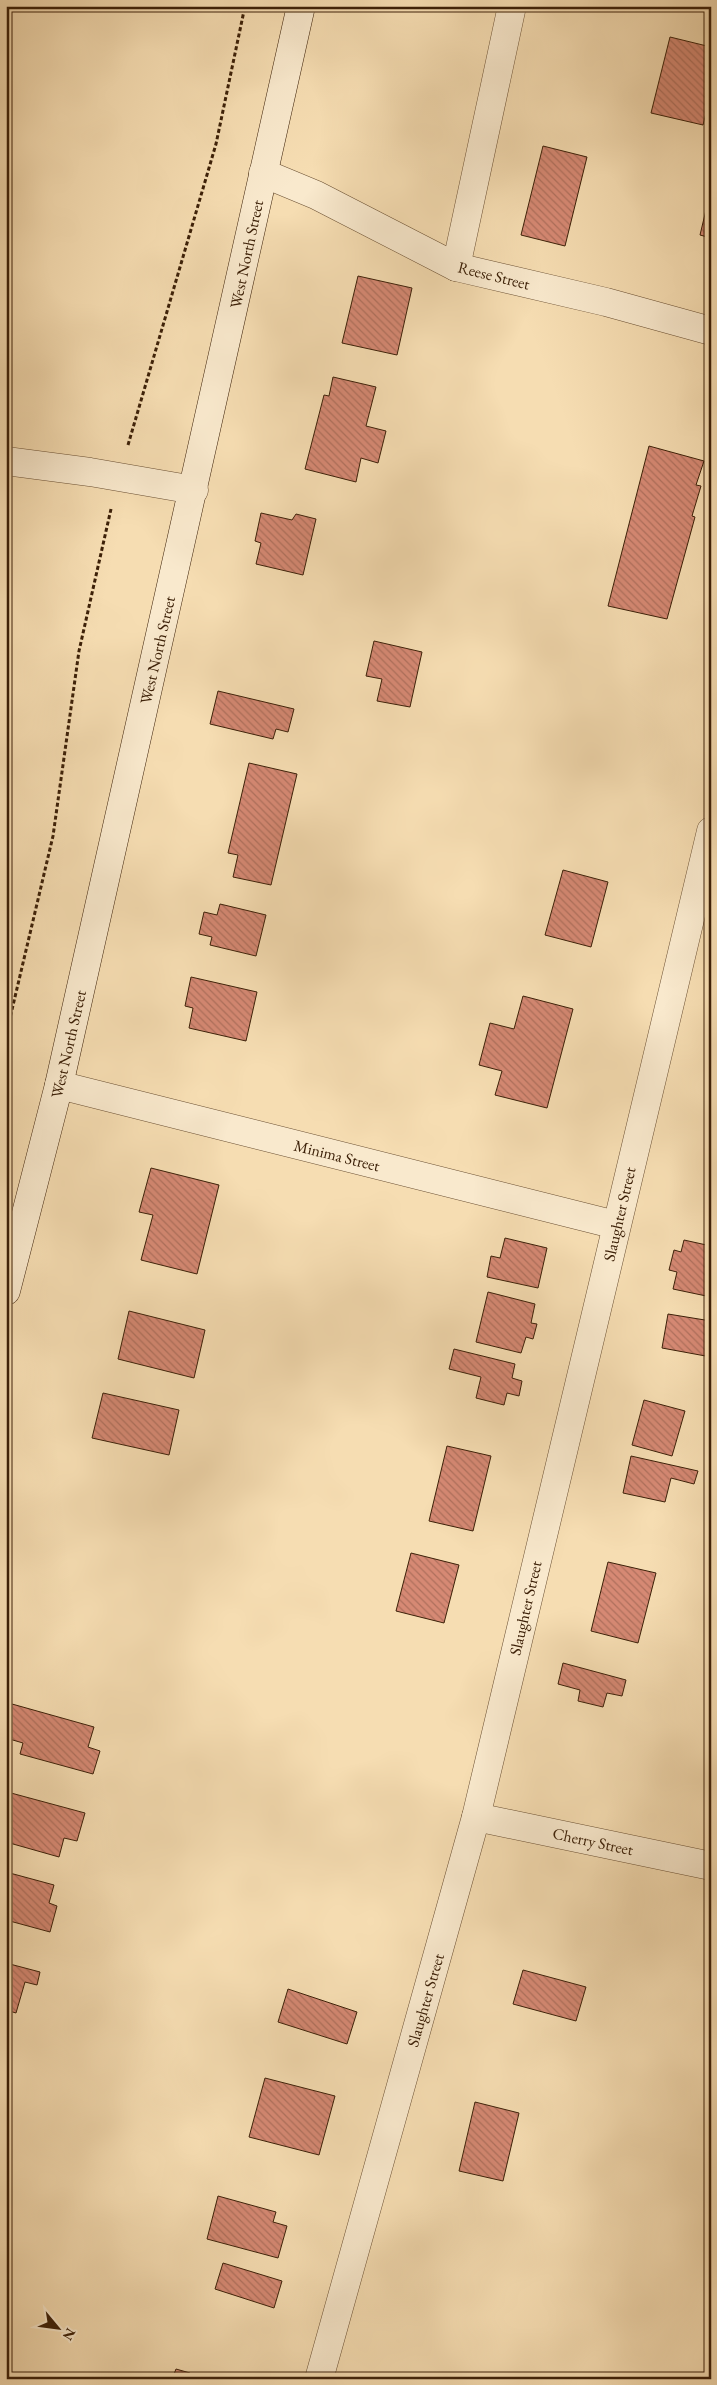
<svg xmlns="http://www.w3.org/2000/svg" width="717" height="2385" font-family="'EB Garamond',serif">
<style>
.building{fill:url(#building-back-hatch);stroke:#3c2008}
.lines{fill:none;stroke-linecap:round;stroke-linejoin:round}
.street-casing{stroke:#6a4f32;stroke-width:29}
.secondary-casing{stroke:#3c2008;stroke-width:29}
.path{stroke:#3c2008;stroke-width:3;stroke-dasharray:4 2.5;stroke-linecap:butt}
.street{stroke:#f9e9cd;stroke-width:28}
.secondary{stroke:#f9e9cd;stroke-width:28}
.labels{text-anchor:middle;stroke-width:4;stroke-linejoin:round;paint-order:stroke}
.street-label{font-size:16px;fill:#3c2008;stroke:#f9e9cd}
</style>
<defs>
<pattern id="building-back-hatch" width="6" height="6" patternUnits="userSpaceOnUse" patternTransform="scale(1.25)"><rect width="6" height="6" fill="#d68974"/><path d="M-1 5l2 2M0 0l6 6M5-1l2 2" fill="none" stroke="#af705d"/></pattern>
</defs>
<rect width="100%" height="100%" fill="#f6ddb2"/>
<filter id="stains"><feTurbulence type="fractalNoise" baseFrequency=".004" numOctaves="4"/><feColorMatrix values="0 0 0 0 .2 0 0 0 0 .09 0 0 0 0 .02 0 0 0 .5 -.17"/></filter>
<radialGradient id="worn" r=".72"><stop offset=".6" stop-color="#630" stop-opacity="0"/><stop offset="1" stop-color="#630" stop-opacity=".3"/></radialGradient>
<g class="building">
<path d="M670,37L711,47V93L703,125L651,113Z"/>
<path d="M543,146L587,157L565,246L521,235Z"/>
<path d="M711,189V238L700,235Z"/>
<path d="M358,276L412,288L397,355L342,343Z"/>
<path d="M333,377L376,387L366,426L386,431L378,463L361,458L356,482L305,469L324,395L329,396Z"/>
<path d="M649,446L704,461L696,485L701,486L692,516L695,517L667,619L608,606Z"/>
<path d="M261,513L292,520L296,514L316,519L303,575L256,564L261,543L255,541Z"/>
<path d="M374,641L422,652L410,707L377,701L382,679L366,676Z"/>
<path d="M218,691L294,709L288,732L276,729L273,739L210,724Z"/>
<path d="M249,763L297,774L271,885L233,877L238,855L228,853Z"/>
<path d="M563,870L608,882L591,947L545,935Z"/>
<path d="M220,904L266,915L256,956L210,945L212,937L199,934L204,912L217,915Z"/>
<path d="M191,977L257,992L246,1041L189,1028L193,1008L185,1006Z"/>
<path d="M523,996L573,1009L547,1108L495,1095L502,1071L479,1065L490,1023L514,1029Z"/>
<path d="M151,1168L219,1185L197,1274L141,1260L153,1215L139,1212Z"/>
<path d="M505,1238L547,1248L538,1288L487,1277L491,1256L500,1258Z"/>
<path d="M684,1240L711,1246V1297L673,1289L677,1272L669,1270L674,1250L681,1252Z"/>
<path d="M488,1292L535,1304L531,1323L537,1324L533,1339L526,1337L521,1353L476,1342Z"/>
<path d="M129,1311L205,1330L194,1378L118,1359Z"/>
<path d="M668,1314L711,1321V1357L662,1348Z"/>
<path d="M454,1349L515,1364L512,1378L522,1381L519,1396L507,1393L504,1405L476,1398L481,1377L449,1369Z"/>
<path d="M103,1393L179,1410L169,1455L92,1438Z"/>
<path d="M644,1400L685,1411L672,1456L632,1445Z"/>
<path d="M447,1446L491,1456L473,1531L429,1521Z"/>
<path d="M631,1456L698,1471L694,1484L671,1478L665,1502L623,1493Z"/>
<path d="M411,1553L459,1565L444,1623L396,1611Z"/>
<path d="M608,1562L656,1573L638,1643L591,1631Z"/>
<path d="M563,1663L626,1680L622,1696L607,1693L603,1707L578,1701L580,1690L558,1684Z"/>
<path d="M12,1704L94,1727L88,1747L100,1751L93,1774L20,1754L23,1743L6,1738V1723Z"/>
<path d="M11,1793L85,1813L77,1841L64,1838L59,1857L6,1842V1807Z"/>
<path d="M6,1872L54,1885L49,1903L57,1906L50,1932L6,1920Z"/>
<path d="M6,1963L40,1972L37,1985L25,1982L16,2013L6,2010Z"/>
<path d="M523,1970L586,1987L576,2021L513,2004Z"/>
<path d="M288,1989L357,2012L347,2044L278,2022Z"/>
<path d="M265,2078L335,2096L319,2155L249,2137Z"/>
<path d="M475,2102L519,2113L503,2181L459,2171Z"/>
<path d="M218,2196L276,2212L273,2222L287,2226L278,2258L207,2239Z"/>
<path d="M223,2263L282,2281L274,2308L215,2289Z"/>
<path d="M176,2369L190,2373L188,2379H172Z"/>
</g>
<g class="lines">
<g class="street-casing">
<g id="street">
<path d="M263,173L316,195L456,267L606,302L711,331"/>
<path d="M456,267L512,6"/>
<path d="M6,461L90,472L194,490"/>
<path d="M59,1085L616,1225"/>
<path d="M476,1817L711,1866"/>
<path d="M319,2379L476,1817L711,831"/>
</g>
</g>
<g class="secondary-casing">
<path id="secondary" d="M6,1291L59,1085L301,6"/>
</g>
<g class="path">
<path d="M128,445L216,144L245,6"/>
<path d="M6,1035L53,836L79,651L111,509"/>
</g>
<use href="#street" class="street"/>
<use href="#secondary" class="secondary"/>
</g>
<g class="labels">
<g class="street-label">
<text transform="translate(246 254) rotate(-78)" y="6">West North Street</text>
<text transform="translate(494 275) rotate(14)" y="6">Reese Street</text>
<text transform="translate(157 650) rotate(-77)" y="6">West North Street</text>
<text transform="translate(68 1044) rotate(-77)" y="6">West North Street</text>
<text transform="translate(337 1155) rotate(14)" y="6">Minima Street</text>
<text transform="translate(619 1214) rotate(-77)" y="6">Slaughter Street</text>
<text transform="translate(525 1608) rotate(-77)" y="6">Slaughter Street</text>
<text transform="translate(593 1841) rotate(12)" y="6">Cherry Street</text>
<text transform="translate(425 2000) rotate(-74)" y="6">Slaughter Street</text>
</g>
</g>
<rect width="717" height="2385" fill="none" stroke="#f6ddb2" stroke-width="25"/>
<rect x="8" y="8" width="702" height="2370" fill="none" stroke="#3c2008" stroke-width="2.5"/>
<rect x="12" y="12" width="692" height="2360" fill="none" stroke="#3c2008"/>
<g transform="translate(58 2328) rotate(119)" stroke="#f9e9cd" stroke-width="4" paint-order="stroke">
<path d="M0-4L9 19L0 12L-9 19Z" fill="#3c2008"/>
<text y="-8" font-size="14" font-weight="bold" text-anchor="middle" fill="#3c2008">N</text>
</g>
<rect width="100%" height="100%" filter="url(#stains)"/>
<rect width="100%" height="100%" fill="url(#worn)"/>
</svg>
